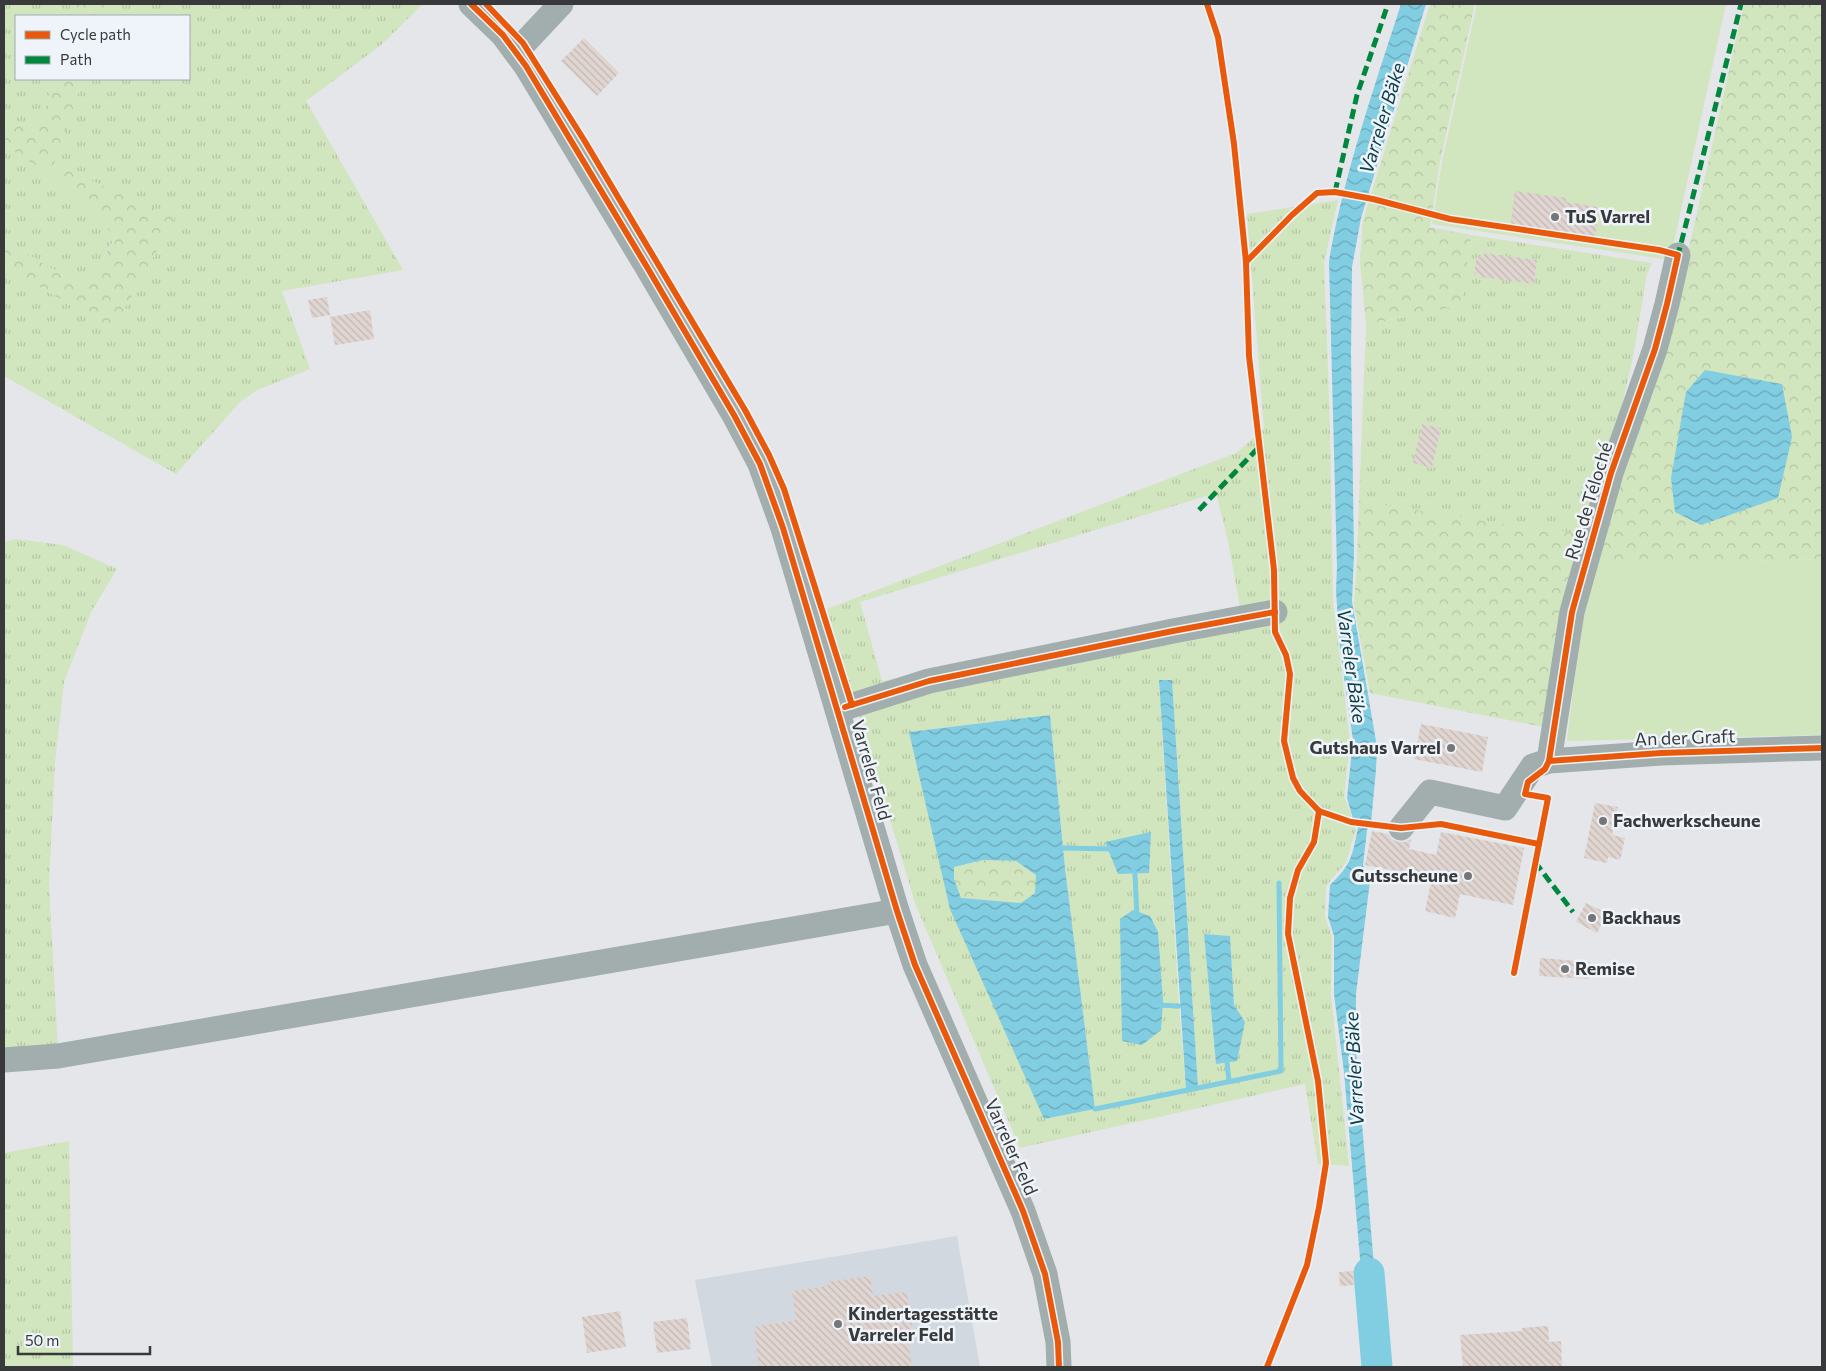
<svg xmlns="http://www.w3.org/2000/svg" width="1826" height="1371" font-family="Commissioner,sans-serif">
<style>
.built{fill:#d2d8e0}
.grass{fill:url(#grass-tufts);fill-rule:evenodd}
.forest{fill:url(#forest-crowns)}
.garden{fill:#d1e5be}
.water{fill:url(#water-waves);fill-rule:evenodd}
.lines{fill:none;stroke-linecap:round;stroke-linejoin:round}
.stream{stroke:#81cde2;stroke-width:5}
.river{stroke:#81cde2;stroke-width:31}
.building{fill:url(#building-back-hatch)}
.path{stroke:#a1aaaa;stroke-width:3;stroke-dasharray:2.5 4;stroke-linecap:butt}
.minor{stroke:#a2adae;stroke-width:25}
.quiet{stroke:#00873e;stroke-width:5;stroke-dasharray:10 5;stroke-linecap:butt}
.cycleway-casing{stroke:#eef4f9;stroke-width:9}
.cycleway{stroke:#e8590c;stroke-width:6}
.poi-dot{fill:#747678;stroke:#eef4f9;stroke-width:2}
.labels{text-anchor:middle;stroke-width:5;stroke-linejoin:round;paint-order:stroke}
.poi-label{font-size:18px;font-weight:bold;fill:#37393b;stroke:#eef4f9;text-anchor:start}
.street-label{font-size:18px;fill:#37393b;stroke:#eef4f9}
.water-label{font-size:19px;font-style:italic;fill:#0b3d49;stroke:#eef4f9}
</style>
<defs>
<pattern id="grass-tufts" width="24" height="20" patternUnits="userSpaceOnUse" patternTransform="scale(1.25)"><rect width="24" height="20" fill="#d1e5be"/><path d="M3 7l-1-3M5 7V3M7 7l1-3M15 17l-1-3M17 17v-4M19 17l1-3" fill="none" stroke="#b4c5a4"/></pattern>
<pattern id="forest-crowns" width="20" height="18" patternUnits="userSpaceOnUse" patternTransform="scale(1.25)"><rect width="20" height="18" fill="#d1e5be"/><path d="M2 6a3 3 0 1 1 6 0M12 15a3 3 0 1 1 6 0" fill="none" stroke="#b4c5a4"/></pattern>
<pattern id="water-waves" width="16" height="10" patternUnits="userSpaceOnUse" patternTransform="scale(1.25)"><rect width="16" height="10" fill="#81cde2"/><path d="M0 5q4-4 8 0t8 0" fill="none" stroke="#6aa7b8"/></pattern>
<pattern id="building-back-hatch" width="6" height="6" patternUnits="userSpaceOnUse" patternTransform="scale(1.25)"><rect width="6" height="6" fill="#e0d5d0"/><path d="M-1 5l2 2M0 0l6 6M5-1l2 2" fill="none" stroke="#c1b8b4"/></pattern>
</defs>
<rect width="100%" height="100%" fill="#e4e6e9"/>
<path class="built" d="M957,1236L980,1367H712L695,1280Z"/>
<g class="grass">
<path d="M4,4H72L69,16H16V79H53L42,121L31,126L4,121Z"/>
<path d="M109,4H423L381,45L306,101L403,270L282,291L310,369L257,390L240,402L176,474L4,376V266L113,330L174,218L54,164L83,79H189V16H105Z"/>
<path d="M4,145L59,181L116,236L85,288L4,240Z"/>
<path d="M1338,200L1324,263L1330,428L1333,601L1350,742L1344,796L1356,830L1346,862L1326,886L1325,916L1332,937L1331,995L1349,1166L1318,1164L1305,1084L1020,1148L916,906L827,609L1236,453L1264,429L1247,214ZM1216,493L1228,541L1241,612L882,681L860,602ZM1172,680L1198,1088L1186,1090L1179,1006L1159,681ZM1050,715L1065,868L1095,1109L1044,1119L909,732ZM1204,934L1230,936L1234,1005L1245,1022L1216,1064Z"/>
<path d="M1471,235L1652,263L1647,274L1633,357L1592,534L1542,530L1359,501L1366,325L1462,305ZM1484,253L1537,261L1534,284L1474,274L1477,256L1484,257ZM1422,424L1441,428L1432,467L1414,463Z"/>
<path d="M15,539L63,545L117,569L91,612L64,682L55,762L49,884L58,1049L4,1048V542Z"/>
<path d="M69,1141L73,1367H4V1153Z"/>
</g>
<g class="forest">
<path d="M72,4H109L105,16H69Z"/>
<path d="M1430,4H1475L1440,161L1430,227L1471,235L1462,305L1366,325L1360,261L1363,220Z"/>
<path d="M1744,4H1822V559L1592,565L1668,341Z"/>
<path d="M53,79H83L54,164L175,218L113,330L4,266V240L85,288L116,237L59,181L4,145V121L31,126L42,121Z"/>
<path d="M1359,501L1542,530L1592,534L1549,728L1370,693L1354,604L1357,559Z"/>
<path d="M983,860L1016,861L1037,875L1035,893L1021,903L961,898L954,879V867Z"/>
</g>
<g class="garden">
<path d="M1477,4H1726L1670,260L1432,224L1442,162Z"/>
<path d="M1822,559V735L1567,741L1582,617L1592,565Z"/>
</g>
<g class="water">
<path d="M1401,4H1426L1361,218L1352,267L1351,353L1354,555L1352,601L1377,747L1376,770L1371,823L1367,830L1363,865L1370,881L1356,994V1052L1377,1302L1373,1316L1364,1305L1344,1072L1334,994V936L1328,917L1330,885C1352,864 1352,856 1358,828L1353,819L1347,798L1353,740L1340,649L1336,591L1337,567L1329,261C1344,174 1374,88 1401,4Z"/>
<path d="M1705,370L1782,384L1792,437L1778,498L1701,525L1675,512L1671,478L1686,392Z"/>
<path d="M1159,680H1172L1198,1088L1186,1090Z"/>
<path d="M1050,715L1065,868L1095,1109L1044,1119L950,909L909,732ZM983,860L1016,861L1036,875L1035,893L1021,903L961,898L954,879V867Z"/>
<path d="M1151,832L1149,873L1118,874L1105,842Z"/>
<path d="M1133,910L1150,916L1158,932L1163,1001L1161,1030L1142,1045L1122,1041L1120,919Z"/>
<path d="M1204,934L1230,936L1234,1005L1245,1022L1237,1061L1216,1064Z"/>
</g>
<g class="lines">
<g class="stream">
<path d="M1063,848L1112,849"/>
<path d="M1133,868L1135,874L1137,917"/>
<path d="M1157,1005L1179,1006"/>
<path d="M1227,1062L1229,1081"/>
<path d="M1095,1109L1281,1071L1279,883"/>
</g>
<path class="river" d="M1369,1273L1377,1367"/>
</g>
<g class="building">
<path d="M584,38L619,73L597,96L561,61Z"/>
<path d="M1515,191L1566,198V202L1599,207L1595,239L1510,228Z"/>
<path d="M1484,253L1537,260L1534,284L1481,277V275L1474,274L1477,256L1484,257Z"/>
<path d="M327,297L330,315L312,318L308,300Z"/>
<path d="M370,310L374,339L335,345L330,317Z"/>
<path d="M1422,424L1441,428L1432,468L1413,463Z"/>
<path d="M1421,724L1488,737L1482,772L1414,759Z"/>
<path d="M1595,803L1618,807L1612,835L1625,838L1620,860L1608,857L1607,863L1584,858Z"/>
<path d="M1372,831L1388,834L1392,839L1398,842H1406L1411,839L1409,849L1436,855L1441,832L1524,848L1513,905L1460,894L1455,918L1425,911L1432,878L1365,865Z"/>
<path d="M1586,903L1607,913L1597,933L1576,922Z"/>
<path d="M1540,958L1591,962L1589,979L1539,976Z"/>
<path d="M1353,1271L1354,1285L1340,1286L1339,1272Z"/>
<path d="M870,1276L873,1296L907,1292L913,1332L907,1333L912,1367H759L754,1327L796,1320L792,1291L828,1286L827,1282Z"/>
<path d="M620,1311L626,1347L587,1353L582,1317Z"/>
<path d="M687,1318L691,1349L657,1353L653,1322Z"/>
<path d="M1548,1326L1549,1342L1561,1341L1562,1367H1524V1366L1463,1367L1460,1335L1522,1331V1328Z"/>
</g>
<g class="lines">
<g class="path">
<path d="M1340,193L1373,199"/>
<path d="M1275,633L1285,653"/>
<path d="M1290,898L1298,870"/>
</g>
<g class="minor">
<path d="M471,4L503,35L526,66L647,267L734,415L760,464L783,528L897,911L915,965L1023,1211L1045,1274L1058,1342L1059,1367"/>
<path d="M516,52L561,4"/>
<path d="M838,710L929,681L1173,631L1275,612"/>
<path d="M1549,761L1572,612L1611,473L1655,349L1667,304L1678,255"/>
<path d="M1401,828L1430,792L1505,808L1533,766L1549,761L1661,753L1822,748"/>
<path d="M4,1060L58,1056L897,911"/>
</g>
<g class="quiet">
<path d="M1335,192L1357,95L1388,4"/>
<path d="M1676,254L1678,255L1684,232L1741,4"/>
<path d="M1199,510L1261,445"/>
<path d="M1535,862L1573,912"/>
</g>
<g class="cycleway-casing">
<g id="cycleway">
<path d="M471,4L503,35L526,66L647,267L734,415L760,464L783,528L897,911L915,965L1023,1211L1045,1274L1058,1342L1059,1367"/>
<path d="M486,4L523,43L584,140L745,410L769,455L784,489L852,705"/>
<path d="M1207,4L1218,37L1234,144L1246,262L1249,356L1274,570L1275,632L1286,655L1290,674L1284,741L1293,778L1300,791L1319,811L1351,822L1401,828L1441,824L1539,844"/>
<path d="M1246,262L1292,215L1317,193L1335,192L1373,199L1450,219L1659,250L1678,255L1667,304L1655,349L1611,473L1572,612L1549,761L1545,769L1528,782L1525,794L1548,798L1514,973"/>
<path d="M845,707L929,681L1173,631L1275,612"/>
<path d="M1549,761L1661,753L1822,748"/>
<path d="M1267,1367L1307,1265L1319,1207L1326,1163L1318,1081L1288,934L1290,898L1298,870L1314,842L1319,811"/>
</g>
</g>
<use href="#cycleway" class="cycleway"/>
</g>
<g class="poi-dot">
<circle cx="1555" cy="217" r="5"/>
<circle cx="1451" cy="748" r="5"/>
<circle cx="1603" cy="821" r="5"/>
<circle cx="1468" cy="876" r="5"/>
<circle cx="1592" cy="918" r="5"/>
<circle cx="1565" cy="969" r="5"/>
<circle cx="838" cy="1324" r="5"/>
</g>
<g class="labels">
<g class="poi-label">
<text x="1565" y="223">TuS Varrel</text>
<text x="1441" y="754" text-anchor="end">Gutshaus Varrel</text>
<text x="1613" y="827">Fachwerkscheune</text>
<text x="1458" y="882" text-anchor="end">Gutsscheune</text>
<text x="1602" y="924">Backhaus</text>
<text x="1575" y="975">Remise</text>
<text x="848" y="1320">Kindertagesstätte<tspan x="848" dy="21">Varreler Feld</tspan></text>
</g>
<g class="street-label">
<text transform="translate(1589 501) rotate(-73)" y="6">Rue de Téloché</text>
<text transform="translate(1685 738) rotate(-2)" y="6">An der Graft</text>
<text transform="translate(871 770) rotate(74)" y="6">Varreler Feld</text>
<text transform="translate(1011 1147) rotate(66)" y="6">Varreler Feld</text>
</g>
<g class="water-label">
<text transform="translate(1382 118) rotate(-73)" y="7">Varreler Bäke</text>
<text transform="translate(1352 666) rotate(82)" y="7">Varreler Bäke</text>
<text transform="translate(1354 1069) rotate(-93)" y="7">Varreler Bäke</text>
</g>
</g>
<rect width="1826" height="1371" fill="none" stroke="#37393b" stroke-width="10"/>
<rect x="15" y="15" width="175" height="65" fill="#eef4f9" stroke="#a5a9ad"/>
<rect x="25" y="31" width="25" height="8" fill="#e8590c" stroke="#a5a9ad"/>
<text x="60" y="40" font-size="15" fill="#37393b">Cycle path</text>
<rect x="25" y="56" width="25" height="8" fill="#00873e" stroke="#a5a9ad"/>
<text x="60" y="65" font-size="15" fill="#37393b">Path</text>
<path d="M18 1346v8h132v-8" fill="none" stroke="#37393b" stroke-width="2.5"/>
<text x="25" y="1346" font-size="15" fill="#37393b" stroke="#eef4f9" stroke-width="4" paint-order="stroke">50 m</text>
</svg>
